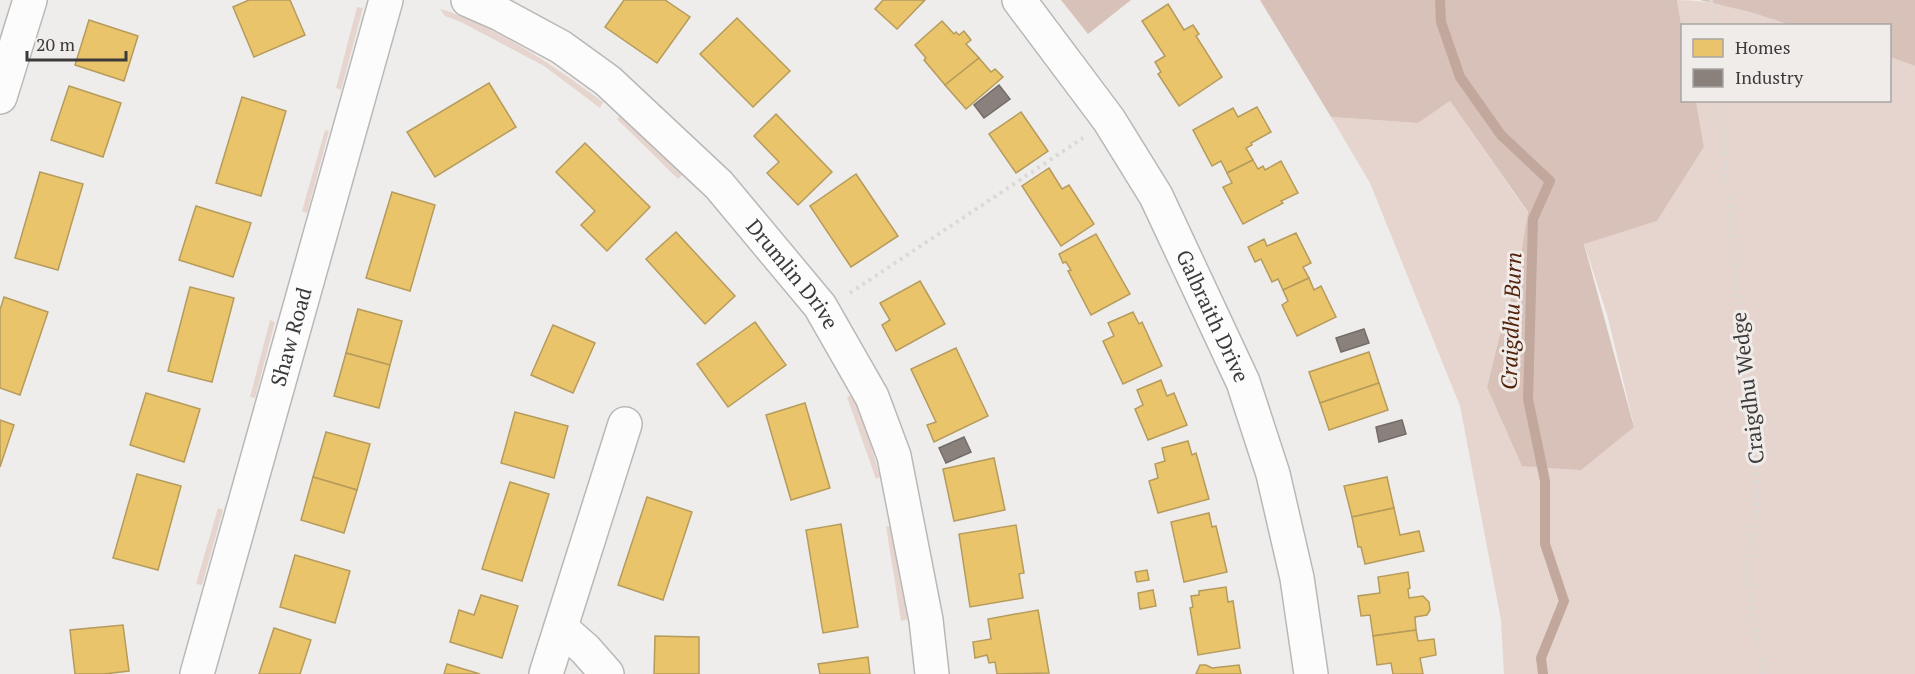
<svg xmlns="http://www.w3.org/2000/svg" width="1915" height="674" font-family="'PT Serif',serif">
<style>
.green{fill:#e6d5ce}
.forest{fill:#d7c1b8}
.homes{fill:#e9c46a;stroke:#b59b5c;stroke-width:1.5}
.industry{fill:#8a817c;stroke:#736c68;stroke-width:1.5}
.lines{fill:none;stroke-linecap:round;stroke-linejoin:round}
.stream{stroke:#c2a89c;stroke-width:10}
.minor-casing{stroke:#b9b8b7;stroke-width:36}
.path{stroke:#dad9d8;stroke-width:4;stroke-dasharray:3 4.5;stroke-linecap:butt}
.minor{stroke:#fdfcfc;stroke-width:33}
.labels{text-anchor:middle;stroke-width:6;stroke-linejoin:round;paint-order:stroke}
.street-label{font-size:21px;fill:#3c3a3a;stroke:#f0ecea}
.water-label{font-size:22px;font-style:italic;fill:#54230c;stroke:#f0ecea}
</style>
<rect width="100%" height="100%" fill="#efedeb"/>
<g class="green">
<path d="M1677,0C1717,0 1754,13 1791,25L1682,26V29Z"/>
<path d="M357,7L363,8L341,90L336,88Z"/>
<path d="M440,9C457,13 471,21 487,28C529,49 566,75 603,102L600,108L544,66L461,22L445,16Z"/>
<path d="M1890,57L1915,66V674H1504L1501,620L1460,406L1370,183L1331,117L1418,123L1450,101L1528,213L1516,285L1505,314L1487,387L1634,426L1608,318L1584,243L1657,221L1704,147L1696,101L1890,100Z"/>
<path d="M621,115L682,175L678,179L617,119Z"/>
<path d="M325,130L329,131L307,213L302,211Z"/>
<path d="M270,320L275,322L255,398L250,397Z"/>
<path d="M852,395L869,438L880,477L876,479L847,397Z"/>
<path d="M218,508L223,510L202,585L196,584Z"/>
<path d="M886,526L892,527L908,619L901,621Z"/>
</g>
<g class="forest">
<path d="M1061,0H1131L1088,34Z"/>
<path d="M1260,0H1677L1682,29V100L1696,101L1704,147L1657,221L1584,244L1634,427L1581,470L1522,466L1487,387L1505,314L1516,285L1528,212L1450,101L1418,123L1331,117Z"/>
<path d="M1700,0H1915V66L1890,57V26L1791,25L1750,12Z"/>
</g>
<g class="homes">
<path d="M249,0H290L305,35L254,57L233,7Z"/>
<path d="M624,0H665L690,17L657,63L605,27Z"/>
<path d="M883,0H925L897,29L875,9Z"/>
<path d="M1168,4L1184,30L1193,25L1199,34L1196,36L1222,77L1179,106L1158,74L1161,72L1155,62L1165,56L1142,21Z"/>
<path d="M737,18L790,71L753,107L700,54Z"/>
<path d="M89,20L138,36L124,81L75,65Z"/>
<path d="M942,21L954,34L956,32L959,35L964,31L971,40L966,44L979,58L945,85L924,60L926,58L915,45Z"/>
<path d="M979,58L991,72L995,69L1003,77L966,109L945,85Z"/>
<path d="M489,83L516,127L435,177L407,132Z"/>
<path d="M69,86L121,103L103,157L51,140Z"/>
<path d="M242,97L286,111L261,196L216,183Z"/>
<path d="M1257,107L1271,132L1251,143L1252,145L1246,148L1253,160L1227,173L1221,161L1212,166L1193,130L1233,108L1238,117Z"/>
<path d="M1021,112L1048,151L1016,173L989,134Z"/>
<path d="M776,114L832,172L798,205L767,173L779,162L754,136Z"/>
<path d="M585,143L650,207L607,251L581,225L595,211L556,172Z"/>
<path d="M1253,160L1258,169L1263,166L1265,170L1281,161L1298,193L1281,201L1283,203L1243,224L1223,187L1232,183L1227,173Z"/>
<path d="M1049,168L1062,189L1069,185L1094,224L1061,246L1022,186Z"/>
<path d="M40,172L83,184L58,270L15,258Z"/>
<path d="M856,174L898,236L851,267L810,206Z"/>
<path d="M392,192L435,205L410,291L366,278Z"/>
<path d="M196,206L251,223L233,277L179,260Z"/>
<path d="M676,232L735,296L705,324L646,259Z"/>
<path d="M1296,233L1311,263L1303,267L1309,278L1283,290L1278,279L1272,282L1261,259L1255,262L1248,247L1264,239L1267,246Z"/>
<path d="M1096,234L1130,294L1091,315L1068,271L1071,270L1066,262L1063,263L1059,254Z"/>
<path d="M1309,278L1314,290L1321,286L1336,317L1297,336L1282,305L1288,301L1283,290Z"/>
<path d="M920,281L945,324L896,351L882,325L890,320L880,303Z"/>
<path d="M190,287L234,298L212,382L168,371Z"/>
<path d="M4,297L48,312L20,395L0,388V310Z"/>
<path d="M358,309L402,321L390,365L346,353Z"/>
<path d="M1133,312L1139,324L1142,322L1162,366L1123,384L1103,341L1114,336L1108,323Z"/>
<path d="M755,322L786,365L728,407L697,364Z"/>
<path d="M553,325L595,343L573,393L531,375Z"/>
<path d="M956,348L988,416L934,442L927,425L936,422L911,369Z"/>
<path d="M1369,352L1379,383L1320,403L1309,372Z"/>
<path d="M346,353L390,365L379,408L334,396Z"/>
<path d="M1161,380L1167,396L1174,393L1187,425L1148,440L1135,409L1143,405L1137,390Z"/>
<path d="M1379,383L1388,410L1329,430L1320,403Z"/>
<path d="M146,393L200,409L184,462L130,445Z"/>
<path d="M805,403L830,488L791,500L766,415Z"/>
<path d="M515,412L568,426L554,478L501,463Z"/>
<path d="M0,420L14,425L0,467Z"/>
<path d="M326,432L370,444L357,490L313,477Z"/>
<path d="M1188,441L1192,455L1196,453L1209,499L1158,513L1149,481L1158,478L1155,464L1165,461L1162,448Z"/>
<path d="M994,458L1005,510L954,521L943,469Z"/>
<path d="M137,474L181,486L158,570L113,558Z"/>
<path d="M313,477L357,490L344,533L301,520Z"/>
<path d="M1387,477L1394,508L1352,517L1344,486Z"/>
<path d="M510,482L549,494L522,581L482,569Z"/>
<path d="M647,497L692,512L663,600L618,585Z"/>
<path d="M1394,508L1400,535L1419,531L1424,551L1365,564L1361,547H1358L1352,517Z"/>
<path d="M1209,513L1212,527L1216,526L1227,572L1184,582L1171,522Z"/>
<path d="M841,524L858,627L823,633L806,530Z"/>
<path d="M1016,525L1024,573L1019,574L1023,598L970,607L959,534Z"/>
<path d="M295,555L350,571L335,623L280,607Z"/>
<path d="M1147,570L1149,580L1137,582L1135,572Z"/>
<path d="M1408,572L1410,588L1408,589L1409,598L1423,596L1429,602L1430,610L1427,615L1415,617L1416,630L1373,636L1370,615L1361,616L1358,596L1380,593L1378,577Z"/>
<path d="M1226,587L1228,602L1233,601L1240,648L1198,655L1190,608L1193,607L1191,596L1199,595V591Z"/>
<path d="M1153,590L1156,606L1140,609L1138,593Z"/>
<path d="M481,595L518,606L502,658L450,642L459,610L474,615Z"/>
<path d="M1038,610L1049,673L997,674L995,662L989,663L987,655L975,658L973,642L991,639L988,619Z"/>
<path d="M123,625L129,671L104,674H75L70,630Z"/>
<path d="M274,628L311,640L300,674H259Z"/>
<path d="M1416,630L1418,641L1434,639L1436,655L1420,658L1423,674H1393L1391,663L1377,665L1373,636Z"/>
<path d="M655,636L699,637V674H654Z"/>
<path d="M868,657L870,674H820L818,664Z"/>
<path d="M447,664L480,674H444Z"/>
<path d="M1200,665H1206L1212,668L1239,665L1241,674H1196Z"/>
</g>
<g class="industry">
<path d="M999,85L1010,99L984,118L974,105Z"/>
<path d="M1364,329L1369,343L1341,352L1336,338Z"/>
<path d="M1402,420L1406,434L1379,442L1376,427Z"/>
<path d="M964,437L971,452L946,463L939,448Z"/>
</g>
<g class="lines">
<path class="stream" d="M1440,0L1441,22L1460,77L1501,135L1550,181L1533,219L1528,399L1545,481V544L1564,601L1541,658L1543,674"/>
<g class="minor-casing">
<g id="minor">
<path id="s1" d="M468,0L500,14L561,47L608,81L719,185L820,306L872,397L894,456L926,620L932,674"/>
<path id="s2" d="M1019,0L1109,120L1156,196L1243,382L1273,474L1297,578L1311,674"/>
<path d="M0,97L30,0"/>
<path d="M561,628L585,649L607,674"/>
<path id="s3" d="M197,674L386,0"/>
<path d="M546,674L625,424"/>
</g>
</g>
<g class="path">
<path d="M1711,0L1713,26"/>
<path d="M1720,100L1736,285L1758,438V502L1747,568L1752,610L1764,674"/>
<path d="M850,293L1083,138"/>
</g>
<use href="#minor" class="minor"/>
</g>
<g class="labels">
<g class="street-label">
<text dy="7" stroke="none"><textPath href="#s1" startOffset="430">Drumlin Drive</textPath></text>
<text dy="7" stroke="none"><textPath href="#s2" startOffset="372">Galbraith Drive</textPath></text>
<text dy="7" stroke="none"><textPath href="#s3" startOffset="350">Shaw Road</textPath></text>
<text transform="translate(1748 388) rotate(-97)" y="7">Craigdhu Wedge</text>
</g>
<g class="water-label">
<text transform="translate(1511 321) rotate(-88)" y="8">Craigdhu Burn</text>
</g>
</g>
<rect x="1681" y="24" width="210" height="78" fill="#f0ecea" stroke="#a8a5a4" stroke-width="1.5"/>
<rect x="1693" y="39" width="30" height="18" fill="#e9c46a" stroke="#a8a5a4" stroke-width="1.5"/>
<text x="1735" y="54" font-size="18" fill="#3c3a3a">Homes</text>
<rect x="1693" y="69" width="30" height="18" fill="#8a817c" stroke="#a8a5a4" stroke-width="1.5"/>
<text x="1735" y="84" font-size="18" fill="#3c3a3a">Industry</text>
<path d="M27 51v9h99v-9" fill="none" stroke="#3c3a3a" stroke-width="3"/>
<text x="36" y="51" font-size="18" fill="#3c3a3a" stroke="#f0ecea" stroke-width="4.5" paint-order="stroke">20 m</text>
</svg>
